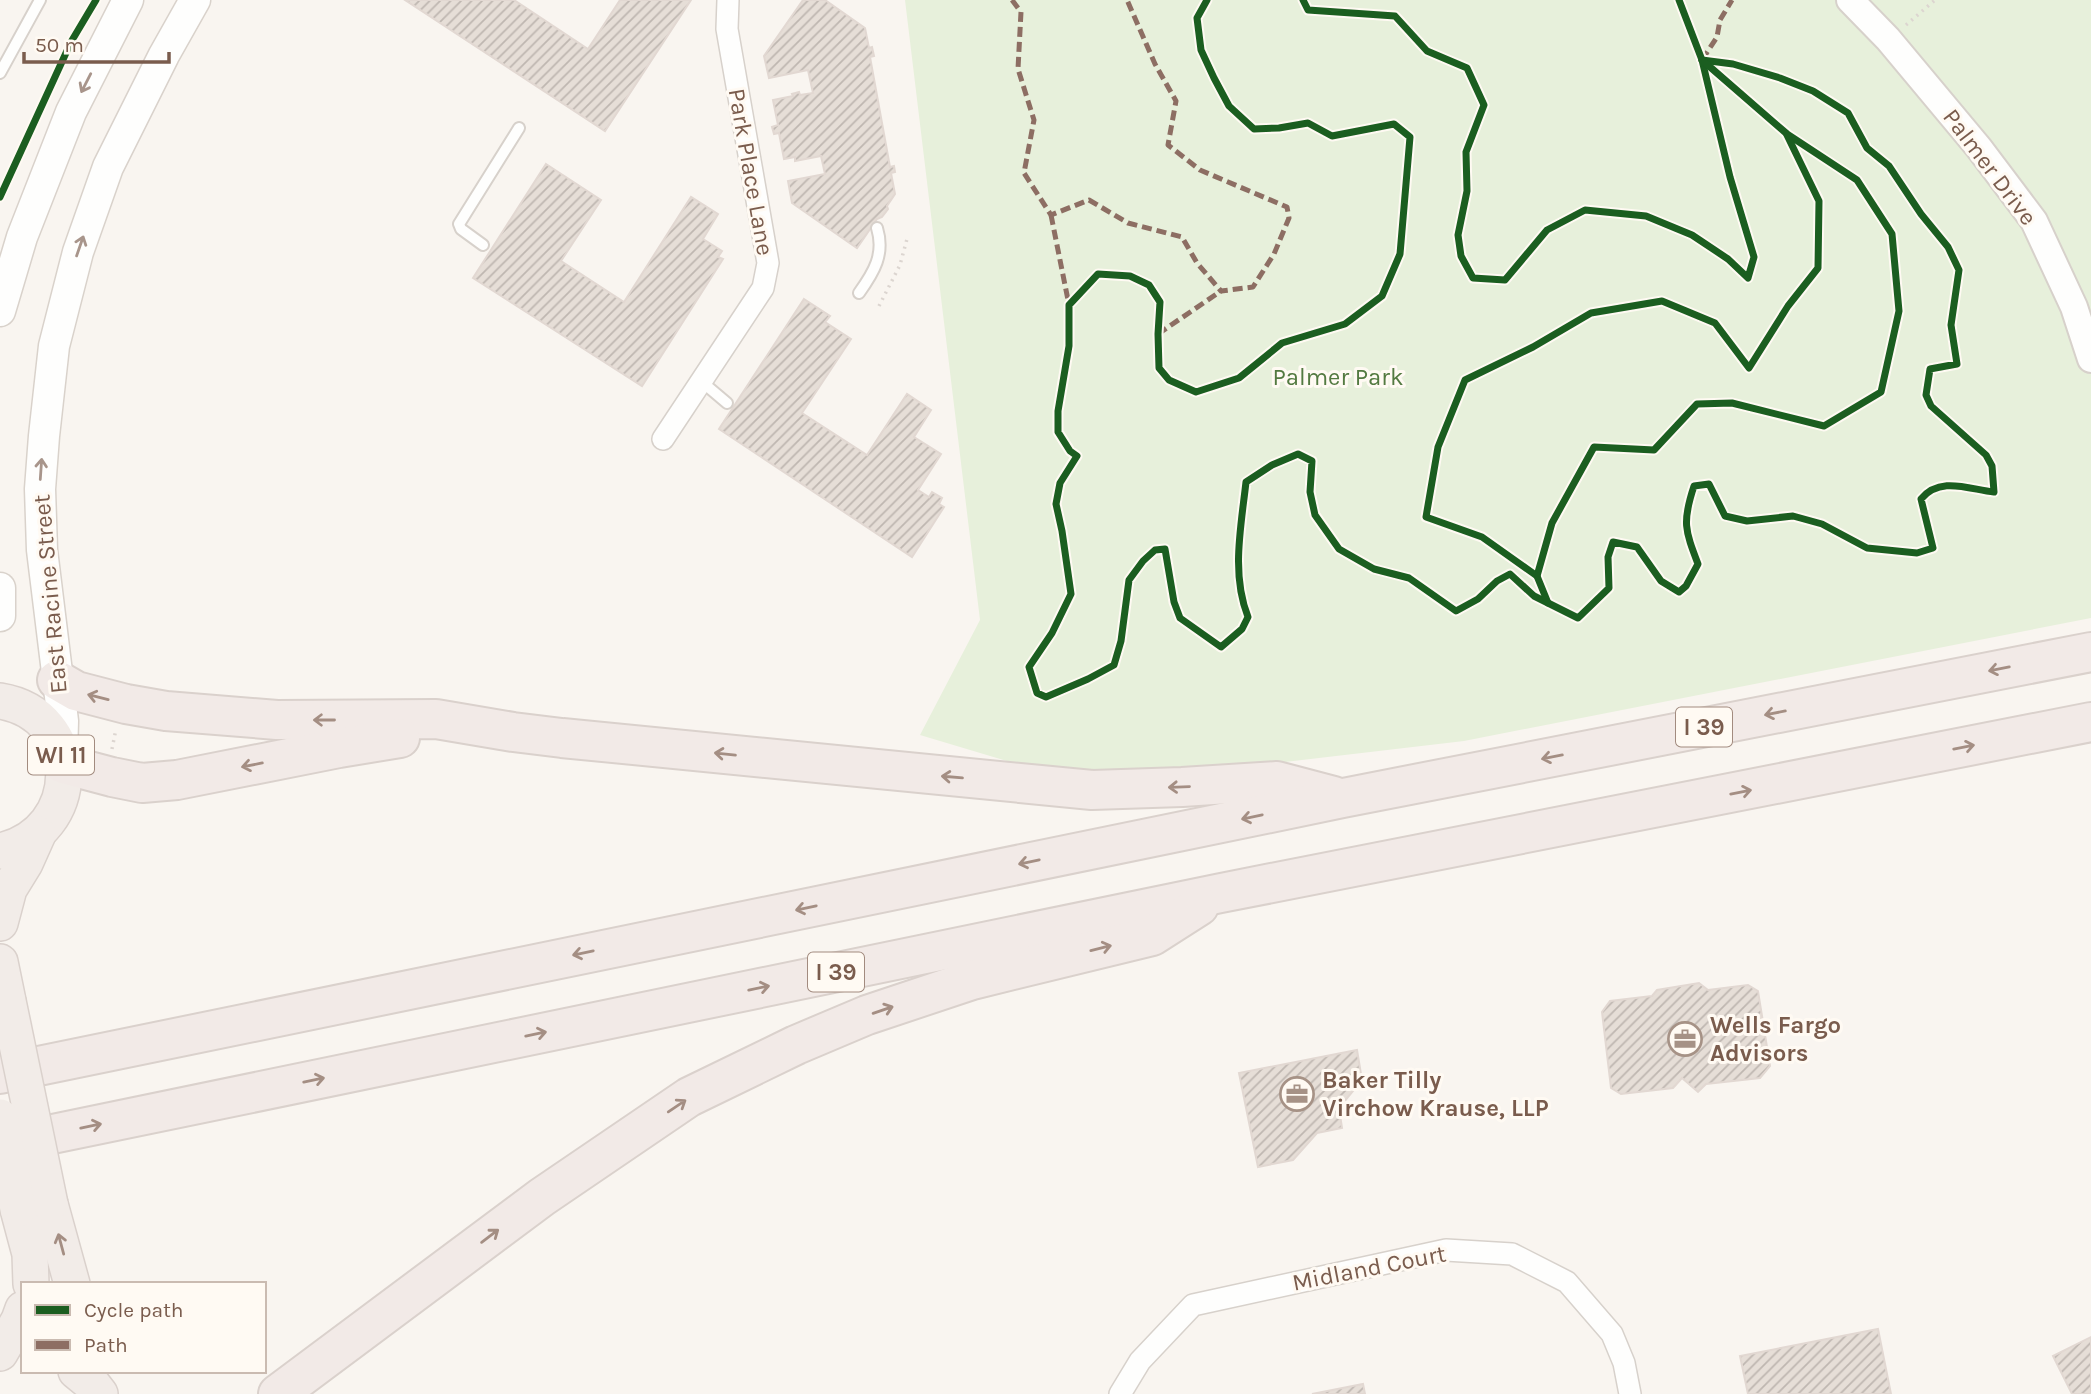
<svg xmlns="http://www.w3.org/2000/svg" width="2091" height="1394" font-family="Karla,sans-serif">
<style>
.park{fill:#e7f0db}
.building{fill:url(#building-hatch);stroke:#e2d8d2;stroke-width:2}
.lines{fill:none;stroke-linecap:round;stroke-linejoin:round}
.service-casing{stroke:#d7d1cb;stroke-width:14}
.minor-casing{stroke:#d7d1cb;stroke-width:24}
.tertiary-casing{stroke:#d7d1cb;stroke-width:30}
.secondary-casing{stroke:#d9d2cb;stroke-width:33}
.trunk-casing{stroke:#dad1cc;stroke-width:38}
.motorway-casing{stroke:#dad1cc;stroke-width:42}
.path{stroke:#dcd5d0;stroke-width:3.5;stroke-dasharray:2 5;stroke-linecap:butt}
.service{stroke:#fefefd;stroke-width:10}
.minor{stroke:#fefefd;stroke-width:21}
.tertiary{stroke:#fefefd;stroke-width:26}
.secondary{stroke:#fefefd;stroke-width:30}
.trunk{stroke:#f2ece8;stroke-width:35}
.motorway{stroke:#f2eae7;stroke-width:38}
.trunk-bridge-casing{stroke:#dad1cc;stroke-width:38;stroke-linecap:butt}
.trunk-bridge{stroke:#f2ece8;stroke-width:35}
.quiet{stroke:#8d6e63;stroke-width:5;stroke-dasharray:10 5;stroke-linecap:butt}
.cycleway-casing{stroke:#fffaf3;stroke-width:11}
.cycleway{stroke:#1b5e20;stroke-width:7}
.oneway{stroke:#a8958b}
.oneway2{stroke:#a48e83}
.labels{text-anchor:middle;stroke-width:6;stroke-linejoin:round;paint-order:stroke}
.shield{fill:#fffaf3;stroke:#a28b7f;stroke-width:2}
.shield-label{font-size:23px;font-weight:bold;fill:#7a5c4d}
.street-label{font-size:24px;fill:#7a5c4d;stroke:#fffaf3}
.park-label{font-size:24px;fill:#537a41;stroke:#fffaf3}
.poi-label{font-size:24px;font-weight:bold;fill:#7a5c4d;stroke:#fffaf3;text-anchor:start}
</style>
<defs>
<pattern id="building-hatch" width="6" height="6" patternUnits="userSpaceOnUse" patternTransform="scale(1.75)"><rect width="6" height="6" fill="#e6ded7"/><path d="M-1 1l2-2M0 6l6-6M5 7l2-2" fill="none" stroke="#bfb7b1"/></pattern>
</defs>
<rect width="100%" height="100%" fill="#f9f5f0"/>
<path class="park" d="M905,0H2091V618L1464,741L1087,785L920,735L980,620Z"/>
<g class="building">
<path d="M405,0H514L588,49L620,0H691L605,131Z"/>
<path d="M803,0H825L865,28L869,48L872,47L874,56L870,57L890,167L894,166L895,172L891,173L895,194L887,206L888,209L882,217L877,219L857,248L792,203L788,181L825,174L821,156L795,161V157L784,159L779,133L774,134L772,127L778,125L773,100L793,96L792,94L799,92L800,95L813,93L808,70L769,78L764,56Z"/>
<path d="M546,164L601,200L561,261L624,302L691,197L718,214L703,239L722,251L718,257L723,259L642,386L473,278Z"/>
<path d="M804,299L830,316L825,322L851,339L802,413L867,455L907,394L931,410L914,437L941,454L918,490L929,497L932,492L942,498L939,504L944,507L912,557L719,429Z"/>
<path d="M1699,983L1708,990L1748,985L1758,991L1770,1066L1760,1078L1706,1084L1698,1092L1682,1078L1673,1088L1621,1094L1611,1088L1602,1012L1610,1001L1652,996L1657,990Z"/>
<path d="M1357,1050L1362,1080L1339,1108L1342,1128L1317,1133L1293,1160L1258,1167L1239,1073Z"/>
<path d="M1878,1329L1891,1394H1748L1740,1356Z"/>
<path d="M2091,1337V1394H2072L2053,1356Z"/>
<path d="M1363,1384L1365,1394H1312Z"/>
</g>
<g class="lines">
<g class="service-casing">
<g id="service">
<path d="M0,73L40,0"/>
<path d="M483,245L461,229L459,224L519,128"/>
<path d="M859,293C874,272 885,254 877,228"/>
<path d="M701,381L727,403"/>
</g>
</g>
<g class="minor-casing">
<g id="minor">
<path d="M663,439L763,288L768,263L727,29L728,0"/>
<path d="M1120,1394L1140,1361L1193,1305L1446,1250L1512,1254L1567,1282L1612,1334L1624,1363L1630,1394"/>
</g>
</g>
<g class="tertiary-casing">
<path id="tertiary" d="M1850,0L1888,39L1979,148L2034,221L2074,307L2091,359"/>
</g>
<g class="secondary-casing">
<g id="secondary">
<path d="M0,311L22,237L71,112L128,0"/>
<path d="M0,588V616"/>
<path d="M62,756L63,721L42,550L40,489L44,436L54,346L78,252L108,167L164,55L195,0"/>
</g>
</g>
<g class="trunk-casing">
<g id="trunk">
<path d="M0,701C86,715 84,833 0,851"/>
<path d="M0,923L9,889L25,863L38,834"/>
<path d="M0,962L8,1001"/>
<path d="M50,1204L72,1284"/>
<path d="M18,1209L30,1254L31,1284"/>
<path d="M0,1353L19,1320L23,1309"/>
<path d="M76,1371L93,1385L100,1394"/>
</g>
</g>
<g class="motorway-casing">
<g id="motorway">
<path d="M57,680L76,691L126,704L166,711L277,720L436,719L513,732L562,738L1092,790L1182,787L1277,781L1334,796"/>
<path d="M63,764L112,777L142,783L177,780L339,748L400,738"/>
<path d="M0,1074L1343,798L2091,652"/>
<path d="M4,1144L1221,893L2091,722"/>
<path d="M278,1394L542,1197L689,1097L796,1045L867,1015L972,980L1152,936L1199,906"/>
</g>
</g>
<g class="path">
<path d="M1906,25L1935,0"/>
<path d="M879,306L900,265L907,239"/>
<path d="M112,749L116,729"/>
</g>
<use href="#service" class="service"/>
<use href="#minor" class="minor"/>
<use href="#tertiary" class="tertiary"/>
<use href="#secondary" class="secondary"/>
<use href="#trunk" class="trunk"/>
<use href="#motorway" class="motorway"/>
<g class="trunk-bridge-casing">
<g id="trunk-bridge">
<path d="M8,1001L50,1204"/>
<path d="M0,1117L18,1209"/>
</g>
</g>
<use href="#trunk-bridge" class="trunk-bridge"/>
<g class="quiet">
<path d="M1012,0L1021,12L1018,69L1034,120L1024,173L1051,215L1089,200L1128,223L1182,237L1197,263L1221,291L1253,287L1274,254L1289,218L1287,207L1200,170L1168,145L1176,101L1155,64L1127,0"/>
<path d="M1702,60L1717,37L1720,20L1732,0"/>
<path d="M1051,215L1069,305"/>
<path d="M1158,334L1221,291"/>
</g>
<g class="cycleway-casing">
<g id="cycleway">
<path d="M1207,0L1197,18L1201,50L1214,78L1229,106L1254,129L1279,128L1308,123L1332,136L1394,124L1410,137L1400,254L1382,296L1345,324L1282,343L1239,378L1196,392L1169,380L1159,368L1158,334L1160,302L1149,285L1130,276L1098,274L1069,305V346L1058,411V432L1070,451L1077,456L1060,483L1056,504L1062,531L1071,594L1052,633L1029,667L1037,693L1046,697L1088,679L1114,665L1121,641L1129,580L1143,561L1155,550L1165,549L1174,602L1180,618L1221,647L1242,629L1248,617C1231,574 1241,527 1246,482L1272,465L1298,454L1312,461L1310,492L1315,515L1339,549L1374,569L1409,578L1456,611L1478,599L1497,581L1510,574L1534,596L1578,618L1609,588L1608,557L1613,542L1637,547L1661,581L1679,592L1686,586L1698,564C1685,530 1682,522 1694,486L1709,484L1725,516L1747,521L1793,516L1822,524L1867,548L1917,553L1933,548L1921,499C1940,476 1968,489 1994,492L1992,466L1986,455L1931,406L1926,395L1930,369L1957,364L1951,325L1959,270L1948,247L1921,214L1889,166L1867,148L1848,113L1813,91L1780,78L1733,64L1702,60"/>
<path d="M1303,0L1308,10L1395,16L1427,51L1467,68L1484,105L1466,152L1467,191L1458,235L1461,256L1473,278L1505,280L1547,230L1585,210L1646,216L1692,235L1728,259L1748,278L1754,257L1730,177L1702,60L1679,0"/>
<path d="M0,197L71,42L96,0"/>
<path d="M1537,576L1552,523L1594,447L1654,450L1697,404L1732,403L1824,426L1881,392L1899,311L1892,234L1857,180L1787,134"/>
<path d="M1548,603L1537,576L1482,537L1426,517L1438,447L1465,380L1533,347L1591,313L1662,301L1715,323L1749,368L1788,306L1818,268L1819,201L1786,133L1702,60"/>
</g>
</g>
<use href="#cycleway" class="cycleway"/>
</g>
<defs><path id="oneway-shaft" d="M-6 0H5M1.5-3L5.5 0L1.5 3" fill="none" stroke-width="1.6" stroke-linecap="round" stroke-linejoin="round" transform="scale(1.75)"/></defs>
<g class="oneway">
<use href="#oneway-shaft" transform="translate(86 83) rotate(117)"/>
<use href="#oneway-shaft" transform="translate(80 246) rotate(-71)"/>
<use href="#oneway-shaft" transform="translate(41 469) rotate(-86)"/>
</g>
<g class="oneway2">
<use href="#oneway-shaft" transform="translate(1999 669) rotate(169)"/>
<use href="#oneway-shaft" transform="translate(98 697) rotate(-166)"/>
<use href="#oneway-shaft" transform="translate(1775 713) rotate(169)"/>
<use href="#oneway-shaft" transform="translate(324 720) rotate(180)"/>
<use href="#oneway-shaft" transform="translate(1964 747) rotate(-11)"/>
<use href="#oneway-shaft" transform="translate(725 754) rotate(-174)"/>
<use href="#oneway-shaft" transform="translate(1552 757) rotate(169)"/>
<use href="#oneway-shaft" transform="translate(252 765) rotate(169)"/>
<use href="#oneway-shaft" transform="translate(952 777) rotate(-175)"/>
<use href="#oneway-shaft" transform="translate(1179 787) rotate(178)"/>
<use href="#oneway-shaft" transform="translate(1741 792) rotate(-11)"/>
<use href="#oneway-shaft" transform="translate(1252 817) rotate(168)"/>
<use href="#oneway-shaft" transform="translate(1029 862) rotate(168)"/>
<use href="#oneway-shaft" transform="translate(806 908) rotate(168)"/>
<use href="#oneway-shaft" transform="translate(1101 948) rotate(-14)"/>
<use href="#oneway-shaft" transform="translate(583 953) rotate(168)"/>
<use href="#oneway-shaft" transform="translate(759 988) rotate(-12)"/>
<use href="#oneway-shaft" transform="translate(883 1010) rotate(-19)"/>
<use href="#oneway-shaft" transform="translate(536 1034) rotate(-12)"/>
<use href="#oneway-shaft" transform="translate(314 1080) rotate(-12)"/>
<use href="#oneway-shaft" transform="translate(677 1106) rotate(-34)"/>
<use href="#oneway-shaft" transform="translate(91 1126) rotate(-12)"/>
<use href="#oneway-shaft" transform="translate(490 1236) rotate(-37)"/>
<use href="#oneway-shaft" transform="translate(61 1244) rotate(-105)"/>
</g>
<defs>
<g id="office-ring" transform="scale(1.75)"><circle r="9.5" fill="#fffaf3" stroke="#a69286" stroke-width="1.5"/><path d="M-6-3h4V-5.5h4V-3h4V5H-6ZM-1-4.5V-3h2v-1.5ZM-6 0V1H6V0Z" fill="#a69286"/></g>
</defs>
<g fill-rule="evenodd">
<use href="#office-ring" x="1685" y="1039"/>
<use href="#office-ring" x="1297" y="1094"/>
</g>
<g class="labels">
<g class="shield">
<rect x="1676" y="707.5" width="56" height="39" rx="5"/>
<rect x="28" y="735.5" width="66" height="39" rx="5"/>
<rect x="808" y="952.5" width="56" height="39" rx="5"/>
</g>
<g class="shield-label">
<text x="1704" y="735">I 39</text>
<text x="61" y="763">WI 11</text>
<text x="836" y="980">I 39</text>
</g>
<g class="street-label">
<text transform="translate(1990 167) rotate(53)" y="8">Palmer Drive</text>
<text transform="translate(751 172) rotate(80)" y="8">Park Place Lane</text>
<text transform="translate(50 594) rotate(-95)" y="8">East Racine Street</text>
<text transform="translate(1369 1268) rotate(-11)" y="8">Midland Court</text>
</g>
<g class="park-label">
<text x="1338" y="385">Palmer Park</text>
</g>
<g class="poi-label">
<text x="1710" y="1033">Wells Fargo<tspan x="1710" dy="28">Advisors</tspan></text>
<text x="1322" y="1088">Baker Tilly<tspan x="1322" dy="28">Virchow Krause, LLP</tspan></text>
</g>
</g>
<rect x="21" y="1282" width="245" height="91" fill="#fffaf3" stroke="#cabbb1" stroke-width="2"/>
<rect x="35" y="1305" width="35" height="10" fill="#1b5e20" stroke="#cabbb1" stroke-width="2"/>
<text x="84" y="1317" font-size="21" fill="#7a5c4d">Cycle path</text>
<rect x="35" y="1340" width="35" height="10" fill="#8d6e63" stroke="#cabbb1" stroke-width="2"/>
<text x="84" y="1352" font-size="21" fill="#7a5c4d">Path</text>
<path d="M24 52v10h145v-10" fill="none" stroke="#7a5c4d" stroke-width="3.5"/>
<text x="35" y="52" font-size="21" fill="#7a5c4d" stroke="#fffaf3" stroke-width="5" paint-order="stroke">50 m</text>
</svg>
